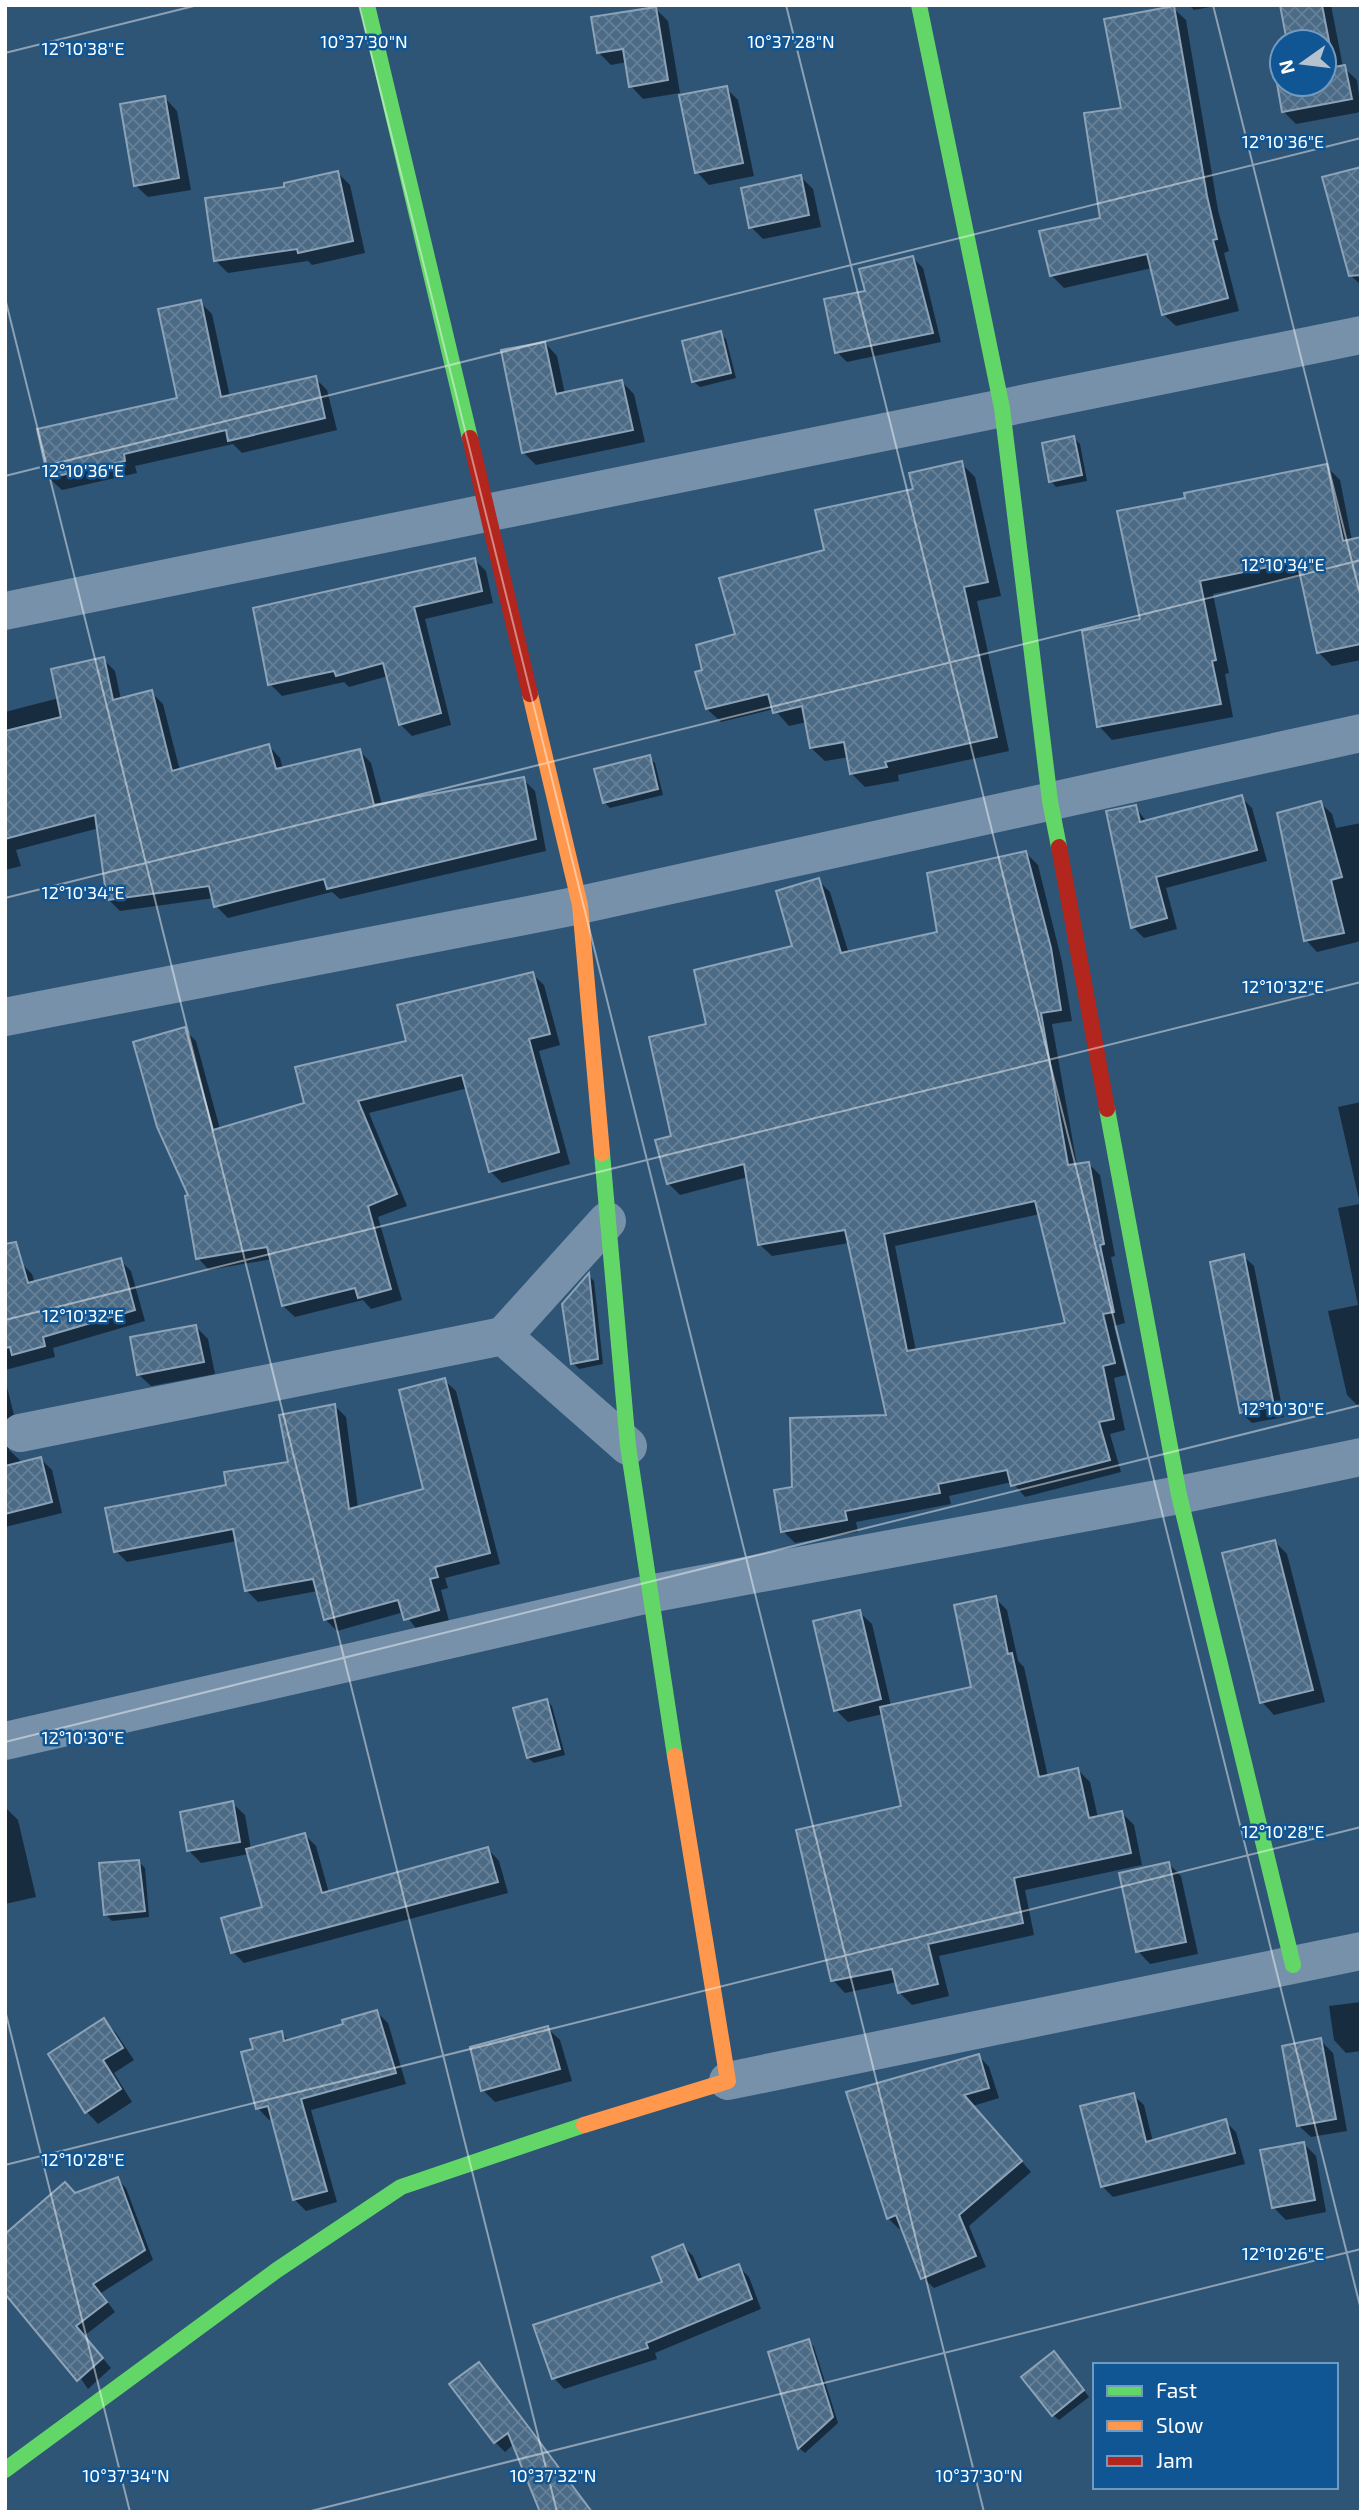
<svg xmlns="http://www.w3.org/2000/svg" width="1366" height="2517" font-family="'Exo 2',sans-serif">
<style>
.shadow{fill:#0007;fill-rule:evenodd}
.building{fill:url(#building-cross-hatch);stroke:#8ca2b6;stroke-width:2;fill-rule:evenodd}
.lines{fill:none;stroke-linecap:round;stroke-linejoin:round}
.street{stroke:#7691a9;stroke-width:38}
.fast{stroke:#63d668;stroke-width:16}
.slow{stroke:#ff974d;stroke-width:16}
.jam{stroke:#b3261e;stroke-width:16}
.ticks{fill:none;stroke:#fff;stroke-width:2;stroke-opacity:0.45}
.ticks-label{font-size:18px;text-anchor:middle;fill:#fff;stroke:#105694;stroke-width:5;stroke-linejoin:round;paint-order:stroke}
</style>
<defs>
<pattern id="building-cross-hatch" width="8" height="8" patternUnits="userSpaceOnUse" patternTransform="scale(1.75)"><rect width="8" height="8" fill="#4b6a85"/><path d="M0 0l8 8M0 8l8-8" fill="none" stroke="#668097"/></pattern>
</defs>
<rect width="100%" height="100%" fill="#2e5476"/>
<g class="shadow">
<path d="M1189,5H1221L1194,10Z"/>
<path d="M1282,5H1331L1343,67L1357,80L1361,112L1296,124L1283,111L1278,79H1282V84H1324V42H1289Z"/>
<path d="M1173,8L1186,20L1218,210L1229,251L1224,253L1239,311L1176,326L1163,314L1152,268L1064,288L1052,276L1102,219L1123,109Z"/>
<path d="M656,9L668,21L680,93L643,99L631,86L627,62L611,65L599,53Z"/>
<path d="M726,88L738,100L754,176L709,185L697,172Z"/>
<path d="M165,98L177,111L191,190L148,197L135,185Z"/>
<path d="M1361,168V285L1350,275Z"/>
<path d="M338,173L350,185L365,253L312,265L308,261L228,273L216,261L287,188Z"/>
<path d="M801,177L813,189L821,227L763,239L751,227Z"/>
<path d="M913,258L923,268L941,342L847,362L837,352L867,292Z"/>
<path d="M200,302L212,314L230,397L315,378L327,390L337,430L242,453L233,444L135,466L137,473L62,490L49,478L179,399Z"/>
<path d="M720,333L726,339L736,378L700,387L694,382Z"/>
<path d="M545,343L557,356L565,394L622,382L634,394L645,442L536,465L523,452Z"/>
<path d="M1074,438L1080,444L1087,481L1056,487L1051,481Z"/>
<path d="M961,463L975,477L1001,596L977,601L1009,751L898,775L899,781L865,787L851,773L849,757L825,761L811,748L807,722L789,726L774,709L721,722L707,709L704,671L737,635L826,551Z"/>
<path d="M1326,466L1340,480L1352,541L1361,539V660L1332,666L1318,652L1302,576L1213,594L1229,673L1225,674L1233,717L1112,740L1099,726L1187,499Z"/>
<path d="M474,559L486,571L493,603L425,619L451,725L412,736L401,725L388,676L349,687L344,682L282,696L270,684Z"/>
<path d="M103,659L115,671L121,700L151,692L163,704L180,771L269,746L280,758L283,769L360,751L371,763L382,805L523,779L535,791L546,851L340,899L332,892L228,918L216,906L214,898L120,911L108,899L99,828L16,850L21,866L5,870V712L59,698Z"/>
<path d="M649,757L655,763L663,795L610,808L604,802Z"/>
<path d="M1241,797L1252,808L1267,861L1166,888L1177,929L1144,938L1133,927L1135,807L1147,822Z"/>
<path d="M1321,803L1332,814L1336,828L1361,823V941L1317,952L1306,940Z"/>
<path d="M1026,853L1038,865L1062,962L1072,1021L1052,1024L1077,1165L1088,1163L1100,1175L1115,1256L1111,1257L1125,1323L1114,1326L1126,1375L1114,1378L1125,1430L1110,1434L1121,1472L1025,1497L1012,1482L949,1496L951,1504L856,1522L858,1532L795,1543L783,1531L793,1489L888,1417L849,1243L772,1256L760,1245L748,1177L680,1195L668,1183L673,1137L708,1026L794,947L818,880L830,892L849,954L939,934ZM1040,1214L1067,1324L916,1351L895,1246Z"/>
<path d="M532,974L544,985L560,1045L539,1051L570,1164L502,1183L490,1171L468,1088L369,1113L407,1206L378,1217L402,1300L371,1309L363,1300L295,1317L283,1306L272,1259L209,1270L198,1258L191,1196L184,1029L196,1041L220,1129L306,1104L408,1042Z"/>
<path d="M1361,1102V1406H1358L1347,1395L1328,1311L1358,1305L1338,1208L1360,1204L1338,1107Z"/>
<path d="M1243,1256L1254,1266L1284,1417L1252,1423L1241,1413Z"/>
<path d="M120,1260L131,1271L145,1321L53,1348L55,1357L5,1370V1267L21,1263L32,1274L35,1283Z"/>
<path d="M589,1276L594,1281L603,1364L579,1369L573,1363L564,1304Z"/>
<path d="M196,1327L208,1339L215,1374L151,1386L138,1374Z"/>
<path d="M5,1379L17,1427L10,1437L9,1450L23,1463L41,1459L52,1470L62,1513L5,1527Z"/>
<path d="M444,1380L456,1391L500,1564L445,1578L448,1588L441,1590L449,1621L417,1630L404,1612L337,1631L326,1620L318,1591L258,1602L247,1591L237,1541L127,1562L116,1551L228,1486L290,1463L335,1406L346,1417L358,1508L425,1491Z"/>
<path d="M1275,1542L1287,1554L1325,1702L1274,1715L1262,1702Z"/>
<path d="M995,1598L1007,1610L1018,1661L1024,1667L1048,1777L1078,1770L1090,1782L1098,1818L1122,1813L1134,1825L1142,1865L1025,1890L1034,1935L939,1956L949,1996L912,2005L900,1993L897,1982L845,1993L833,1980L903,1807L883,1714L848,1722L836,1710L859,1612L872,1624L891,1706L973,1688Z"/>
<path d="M547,1701L552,1706L565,1755L534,1763L528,1758Z"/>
<path d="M232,1803L245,1815L251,1849L305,1835L316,1846L329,1893L488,1849L499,1861L508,1893L244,1963L233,1952L264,1908L249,1854L201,1863L189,1851Z"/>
<path d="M5,1807L18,1820L36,1897L5,1904Z"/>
<path d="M139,1862L145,1868L149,1917L112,1921L106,1915Z"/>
<path d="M1169,1864L1181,1876L1198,1954L1150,1964L1138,1951Z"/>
<path d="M1361,2002V2051L1346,2053L1334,2040L1329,2006Z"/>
<path d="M377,2012L388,2023L406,2084L311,2110L337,2202L306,2211L295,2200L273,2118L269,2120L258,2108L255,2050L281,2033L289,2041L346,2026Z"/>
<path d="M104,2020L116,2033L134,2060L114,2073L132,2102L98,2124L86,2111Z"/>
<path d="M547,2028L560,2040L572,2081L495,2102L483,2090Z"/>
<path d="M1320,2040L1333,2053L1347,2131L1311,2137L1298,2125Z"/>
<path d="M979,2056L989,2067L999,2098L973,2106L1031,2172L969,2226L986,2267L934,2288L923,2278L902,2227L899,2229L888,2218Z"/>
<path d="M1133,2095L1144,2105L1153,2142L1225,2121L1236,2132L1245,2164L1113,2197L1102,2186Z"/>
<path d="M1303,2143L1316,2156L1326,2212L1286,2220L1273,2207Z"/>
<path d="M117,2179L126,2188L153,2260L101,2293L115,2312L84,2336L111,2368L88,2389L5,2267L76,2195Z"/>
<path d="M683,2246L693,2256L703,2280L738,2266L749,2277L761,2309L655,2353L657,2359L564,2389L554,2378L665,2283Z"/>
<path d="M809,2341L814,2347L838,2423L805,2453L799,2448L770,2353Z"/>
<path d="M1060,2359L1089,2397L1059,2420L1053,2415Z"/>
<path d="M479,2364L488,2374L592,2512H543L514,2444L505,2452L495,2442Z"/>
</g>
<g class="building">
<path d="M1280,5H1322L1334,67L1345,65L1352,99L1282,112L1276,78L1282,77V84H1324V42H1287Z"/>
<path d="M1174,6L1207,196L1217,239L1213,240L1228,298L1162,315L1147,254L1050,276L1039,231L1100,218L1084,113L1121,108L1104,19Z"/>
<path d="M656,7L668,80L629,87L623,49L597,53L591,17Z"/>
<path d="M727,86L743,163L695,173L679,95Z"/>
<path d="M165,96L179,178L134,186L120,104Z"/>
<path d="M1361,167V275L1349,276L1322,177Z"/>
<path d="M338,171L353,241L298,253L297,249L214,261L205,198L284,187V183Z"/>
<path d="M801,175L809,215L749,228L741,188Z"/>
<path d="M913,256L933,333L835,353L824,299L865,291L859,269Z"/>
<path d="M201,300L221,397L316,376L325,418L228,441L226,430L124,454L125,461L48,478L37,429L177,398L158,309Z"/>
<path d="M721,331L731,373L692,382L682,341Z"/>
<path d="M545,342L556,394L622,380L633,430L522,453L501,350Z"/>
<path d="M1074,436L1082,475L1049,482L1042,443Z"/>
<path d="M962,461L988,582L964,587L997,737L885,762L887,767L850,774L844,742L810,748L802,706L773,713L768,694L706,709L695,672L702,670L696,645L735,634L719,578L824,550L815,510L913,489L909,473Z"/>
<path d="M1327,464L1343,541L1361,537V644L1317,653L1297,561L1200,581L1216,660L1212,661L1221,704L1097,727L1082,631L1140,619L1117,511L1185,498L1184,493Z"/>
<path d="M475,558L482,591L414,607L441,713L399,725L383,663L336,676L334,671L268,685L253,608Z"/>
<path d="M104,657L113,700L152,690L172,771L269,744L276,769L360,749L374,805L524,777L536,839L327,889L324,879L214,907L209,886L107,900L95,815L5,839V731L61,717L51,669Z"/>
<path d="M650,755L658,789L603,803L594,769Z"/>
<path d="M1242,795L1257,850L1156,877L1167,918L1131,928L1106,811L1136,805L1140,822Z"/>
<path d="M1321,801L1342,877L1331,880L1344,933L1304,941L1277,813Z"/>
<path d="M1026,851L1051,948L1061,1010L1041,1013L1068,1165L1089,1162L1104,1244L1100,1245L1114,1312L1103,1314L1115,1363L1103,1366L1114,1419L1099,1422L1110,1460L1011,1486L1007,1470L938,1484L940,1493L845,1511L847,1520L781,1532L774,1490L792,1487L790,1418L886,1415L845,1230L758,1245L744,1164L667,1184L655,1140L671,1136L649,1037L706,1024L694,970L792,946L776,891L819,878L841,953L937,932L927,873ZM1035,1201L1065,1323L907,1351L884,1234Z"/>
<path d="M533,972L550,1034L529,1039L559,1152L489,1172L462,1075L358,1101L397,1194L368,1206L391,1289L358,1298L355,1288L282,1306L267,1247L196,1259L185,1196L188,1195L157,1127L133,1042L185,1027L213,1130L304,1103L295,1067L406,1041L397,1005Z"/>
<path d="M16,1242L28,1283L121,1258L135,1310L43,1337L45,1346L12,1355L10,1347L5,1348V1244Z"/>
<path d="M1244,1254L1274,1406L1240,1413L1210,1262Z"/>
<path d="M589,1273L598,1359L571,1364L562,1304Z"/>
<path d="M196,1325L204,1362L137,1375L130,1337Z"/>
<path d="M445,1378L490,1553L435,1567L438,1577L430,1579L439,1610L404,1620L398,1600L324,1620L313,1579L245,1591L233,1529L114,1552L105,1508L226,1485L224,1472L288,1462L279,1415L335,1404L349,1509L423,1489L399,1390Z"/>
<path d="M41,1457L52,1502L5,1514V1466Z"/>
<path d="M1275,1540L1313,1690L1260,1703L1222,1553Z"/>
<path d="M996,1596L1008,1654L1012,1653L1039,1777L1078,1768L1089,1818L1122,1811L1131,1853L1014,1878L1023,1923L928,1944L938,1984L898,1993L892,1969L831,1981L796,1830L901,1806L880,1707L971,1687L954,1605Z"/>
<path d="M860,1610L881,1699L834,1711L813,1621Z"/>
<path d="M547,1699L560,1749L527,1758L513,1708Z"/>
<path d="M233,1801L240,1842L187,1851L180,1812Z"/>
<path d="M305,1833L322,1893L488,1847L498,1882L231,1953L221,1918L262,1907L246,1849Z"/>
<path d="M139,1860L145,1911L104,1915L99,1863Z"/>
<path d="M1169,1862L1186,1942L1136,1952L1119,1873Z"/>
<path d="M377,2010L396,2073L301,2099L327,2191L293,2200L268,2106L256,2109L241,2052L253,2049L250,2039L282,2031L284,2041L343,2024L342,2020Z"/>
<path d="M104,2018L123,2048L103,2060L121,2089L85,2113L48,2054Z"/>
<path d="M548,2026L560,2069L481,2091L470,2047Z"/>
<path d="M1321,2038L1336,2119L1297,2126L1282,2046Z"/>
<path d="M979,2054L989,2088L964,2095L1022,2161L959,2215L976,2256L921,2279L896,2215L887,2219L846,2092Z"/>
<path d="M1134,2093L1146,2142L1226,2119L1235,2153L1101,2187L1080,2106Z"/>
<path d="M1304,2142L1315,2200L1272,2208L1260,2150Z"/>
<path d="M118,2177L145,2250L93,2284L107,2302L76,2326L103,2358L77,2381L5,2294V2234L65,2182L75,2193Z"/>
<path d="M683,2244L698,2280L739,2264L752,2299L646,2343L648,2348L552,2379L533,2325L662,2282L652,2257Z"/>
<path d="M809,2339L833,2417L798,2449L768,2352Z"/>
<path d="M1054,2351L1084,2390L1052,2416L1021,2377Z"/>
<path d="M479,2362L524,2421L592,2512H540L508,2433L494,2443L449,2384Z"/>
</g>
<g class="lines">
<g class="street">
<path d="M5,611L1361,335"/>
<path d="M5,1017L580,905L1361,733"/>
<path d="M503,1336L628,1446"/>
<path d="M20,1433L503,1336L607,1221"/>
<path d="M5,1741L649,1594L1179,1495L1361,1457"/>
<path d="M728,2081L1361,1951"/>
</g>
<g class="fast">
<path d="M367,5L470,438"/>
<path d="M919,5L1002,408L1050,801L1059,847"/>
<path d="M1107,1109L1179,1495L1293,1965"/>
<path d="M602,1153L628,1446L675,1756"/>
<path d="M5,2470L277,2270L401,2187L584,2125"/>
</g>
<g class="slow">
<path d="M530,694L580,905L602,1153"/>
<path d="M584,2125L728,2081L675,1756"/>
</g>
<g class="jam">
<path d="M470,438L530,694"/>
<path d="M1059,847L1107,1109"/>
</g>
</g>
<path class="ticks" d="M359,5L984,2512M786,5L1361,2310M1213,5L1361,598M5,53L198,5M5,298L557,2512M5,476L1361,138M5,898L1361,560M5,1320L1361,982M5,1742L1361,1405M5,2010L130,2512M5,2165L1361,1827M307,2512L1361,2249"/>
<g class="ticks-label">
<text x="364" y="48">10°37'30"N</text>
<text x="791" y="48">10°37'28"N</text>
<text x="83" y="55">12°10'38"E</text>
<text x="1283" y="148">12°10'36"E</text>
<text x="83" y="477">12°10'36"E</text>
<text x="1283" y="571">12°10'34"E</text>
<text x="83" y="899">12°10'34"E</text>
<text x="1283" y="993">12°10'32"E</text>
<text x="83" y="1322">12°10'32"E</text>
<text x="1283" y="1415">12°10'30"E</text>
<text x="83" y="1744">12°10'30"E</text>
<text x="1283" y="1838">12°10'28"E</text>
<text x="83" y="2166">12°10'28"E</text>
<text x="1283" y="2260">12°10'26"E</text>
<text x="126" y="2482">10°37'34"N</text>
<text x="553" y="2482">10°37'32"N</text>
<text x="979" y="2482">10°37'30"N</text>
</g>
<rect width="1366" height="2517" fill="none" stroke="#ffffff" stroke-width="14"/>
<rect x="1093" y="2363" width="245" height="126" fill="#105694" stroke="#709abf" stroke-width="2"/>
<rect x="1107" y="2386" width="35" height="10" fill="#63d668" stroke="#709abf" stroke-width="2"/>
<text x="1156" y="2398" font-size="21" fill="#ffffff">Fast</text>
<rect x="1107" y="2421" width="35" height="10" fill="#ff974d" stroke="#709abf" stroke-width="2"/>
<text x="1156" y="2433" font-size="21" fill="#ffffff">Slow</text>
<rect x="1107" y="2456" width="35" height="10" fill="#b3261e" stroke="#709abf" stroke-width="2"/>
<text x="1156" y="2468" font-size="21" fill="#ffffff">Jam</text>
<g transform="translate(1303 63) rotate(256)"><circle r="33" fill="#105694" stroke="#709abf" stroke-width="2"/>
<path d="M0-5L12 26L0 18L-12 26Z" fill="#b6c3cf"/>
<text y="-10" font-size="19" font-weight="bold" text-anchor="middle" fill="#ffffff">N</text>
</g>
</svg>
